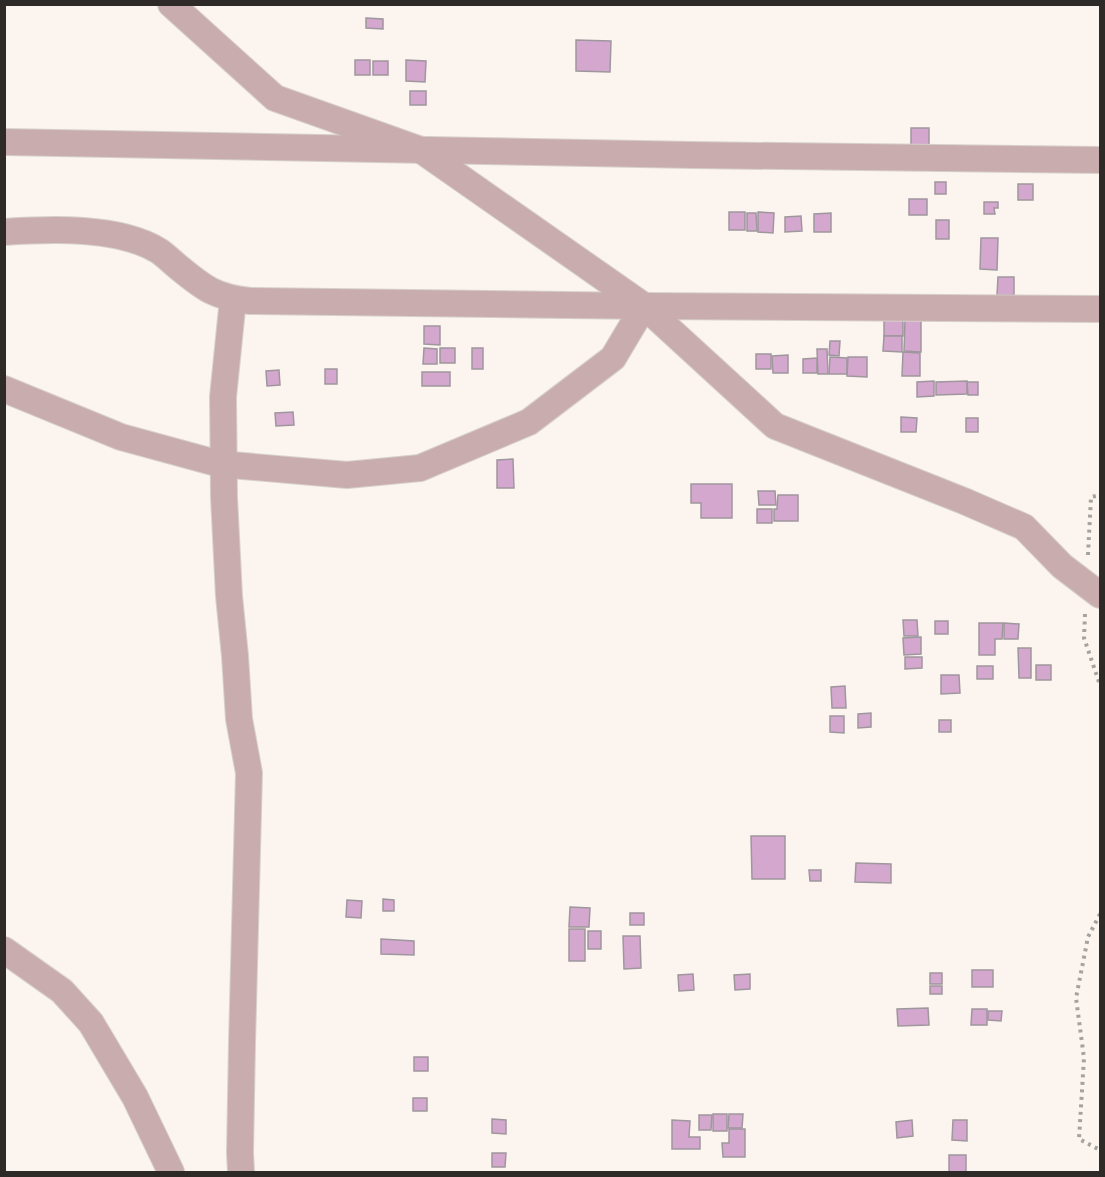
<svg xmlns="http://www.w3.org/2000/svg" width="1105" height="1177" font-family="Barlow,sans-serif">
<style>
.building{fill:#d4a7ce;stroke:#9e979d;stroke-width:1.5}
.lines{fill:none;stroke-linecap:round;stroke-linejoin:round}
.street-casing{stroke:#d7d0cb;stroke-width:28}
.path{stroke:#a7a29d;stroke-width:4;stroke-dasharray:3 4.5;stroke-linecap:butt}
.street{stroke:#c9adae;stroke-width:26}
</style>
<rect width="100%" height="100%" fill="#fcf5ef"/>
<g class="building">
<path d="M366,18L383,19V29L366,28Z"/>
<path d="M576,40L611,41L610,72L576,71Z"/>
<rect x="355" y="60" width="15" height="15"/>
<path d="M406,60L426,61L425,82L406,81Z"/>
<rect x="373" y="61" width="15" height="14"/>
<rect x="410" y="91" width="16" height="14"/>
<rect x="911" y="128" width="18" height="18"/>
<rect x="935" y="182" width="11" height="12"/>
<rect x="1018" y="184" width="15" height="16"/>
<rect x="909" y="199" width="18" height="16"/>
<path d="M984,202H998V208H994L995,214H984Z"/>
<rect x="729" y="212" width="16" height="18"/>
<path d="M758,212L774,213L773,233L758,232Z"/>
<path d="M747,213H756L757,231H747Z"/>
<path d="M831,213V232H814V214Z"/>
<path d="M801,216L802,231L785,232V217Z"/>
<rect x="936" y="220" width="13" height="19"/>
<path d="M981,238H998L997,270L980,269Z"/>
<path d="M998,277H1014V295H997Z"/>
<rect x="884" y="319" width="19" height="17"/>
<path d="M905,320H921V352L904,351Z"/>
<path d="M424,326H440V345L424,344Z"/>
<path d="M884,336H902V352L883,351Z"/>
<path d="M830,341H840L839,356L829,355Z"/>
<path d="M424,348L437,349V364H423Z"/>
<rect x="440" y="348" width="15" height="15"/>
<rect x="472" y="348" width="11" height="21"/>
<path d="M817,349H827L828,374H818Z"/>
<path d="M903,352L920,353V376H902Z"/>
<rect x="756" y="354" width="15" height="15"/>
<path d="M788,355V373H773L772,356Z"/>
<path d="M830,357L847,358V374H829Z"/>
<path d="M848,357H867V377L847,376Z"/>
<path d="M817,358V373H803V359Z"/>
<rect x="325" y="369" width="12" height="15"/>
<path d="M279,370L280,385L267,386L266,371Z"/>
<rect x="422" y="372" width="28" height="14"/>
<path d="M934,381V396L917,397V382Z"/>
<path d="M967,381V394L936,395V382Z"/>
<path d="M967,382H978V395H968Z"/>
<path d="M293,412L294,425L276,426L275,413Z"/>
<path d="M901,417L917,418L916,432H901Z"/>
<rect x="966" y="418" width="12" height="14"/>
<path d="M513,459L514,488H497V460Z"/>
<path d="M691,484H732V518H701V503H691Z"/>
<path d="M758,491H775L776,505H759Z"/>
<path d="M778,495H798V521H774V509H777Z"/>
<rect x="757" y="509" width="15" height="14"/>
<path d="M903,620H917L918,636H904Z"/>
<rect x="935" y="621" width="13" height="13"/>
<path d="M979,623H1003L1002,639H995V655H979Z"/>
<path d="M1004,623L1019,624L1018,639H1004Z"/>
<path d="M921,637V654L904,655L903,638Z"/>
<path d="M1018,648H1031V678H1019Z"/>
<path d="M905,657H922V668L905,669Z"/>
<rect x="1036" y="665" width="15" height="15"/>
<rect x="977" y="666" width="16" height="13"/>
<path d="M941,675H959L960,693L941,694Z"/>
<path d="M845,686L846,708H832L831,687Z"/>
<path d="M871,713V727L858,728V714Z"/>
<path d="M830,716H844V733L830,732Z"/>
<rect x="939" y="720" width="12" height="12"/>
<path d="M751,836H785V879H752Z"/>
<path d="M856,863L891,864V883L855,882Z"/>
<path d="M809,870H821V881H810Z"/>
<path d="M383,899L394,900V911H383Z"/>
<path d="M347,900L362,901L361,918L346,917Z"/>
<path d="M570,907L590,908L589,927H569Z"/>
<rect x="630" y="913" width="14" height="12"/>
<rect x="569" y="929" width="16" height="32"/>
<rect x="588" y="931" width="13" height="18"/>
<path d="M623,936H640L641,968L624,969Z"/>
<path d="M381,939L414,941V955L381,954Z"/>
<rect x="972" y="970" width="21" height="17"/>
<rect x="930" y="973" width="12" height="11"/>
<path d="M693,974L694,990L679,991L678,975Z"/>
<path d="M750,974V989L735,990L734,975Z"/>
<rect x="930" y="986" width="12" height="8"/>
<path d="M928,1008L929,1025L898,1026L897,1009Z"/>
<path d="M972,1009H987V1025H971Z"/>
<path d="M988,1011H1002L1001,1021L988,1020Z"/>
<rect x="414" y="1057" width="14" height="14"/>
<rect x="413" y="1098" width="14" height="13"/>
<rect x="713" y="1114" width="14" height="17"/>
<path d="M729,1114H743L742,1128H728Z"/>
<path d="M699,1115H712L711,1130H699Z"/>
<path d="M492,1119L506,1120V1134L492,1133Z"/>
<path d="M672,1120L690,1121L689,1137H700V1149H672Z"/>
<path d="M912,1120L913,1136L897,1138L896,1122Z"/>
<path d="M953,1120H967V1141L952,1140Z"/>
<path d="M729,1129H745V1157H723L722,1143H729Z"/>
<path d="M492,1153H506L505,1167H492Z"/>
<rect x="949" y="1155" width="17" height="17"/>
</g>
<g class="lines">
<g class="street-casing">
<g id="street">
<path d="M171,4L275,98L421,150L644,306L775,426L964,501L1024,527L1062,566L1100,595"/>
<path d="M4,142L692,155L1100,160"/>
<path d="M4,232C50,229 119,226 159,251C165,255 171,261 177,266C204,288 214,297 250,301L644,306L1100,309"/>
<path d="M233,299L223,397L224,497L229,596L235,656L239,719L249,773L242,1043L240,1153L241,1172"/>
<path d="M4,389L121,437L220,464L347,475L420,468L529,422L613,358L644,306"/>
<path d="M4,950L62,991L91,1023L135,1097L171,1172"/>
</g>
</g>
<g class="path">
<path d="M1088,555L1091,497L1100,495"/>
<path d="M1085,614L1084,638L1100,685"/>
<path d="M1100,914L1088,937L1076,998L1084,1058L1079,1139L1100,1150"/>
</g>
<use href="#street" class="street"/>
</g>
<rect width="1105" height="1177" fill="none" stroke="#2d2a28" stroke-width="12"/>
</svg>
